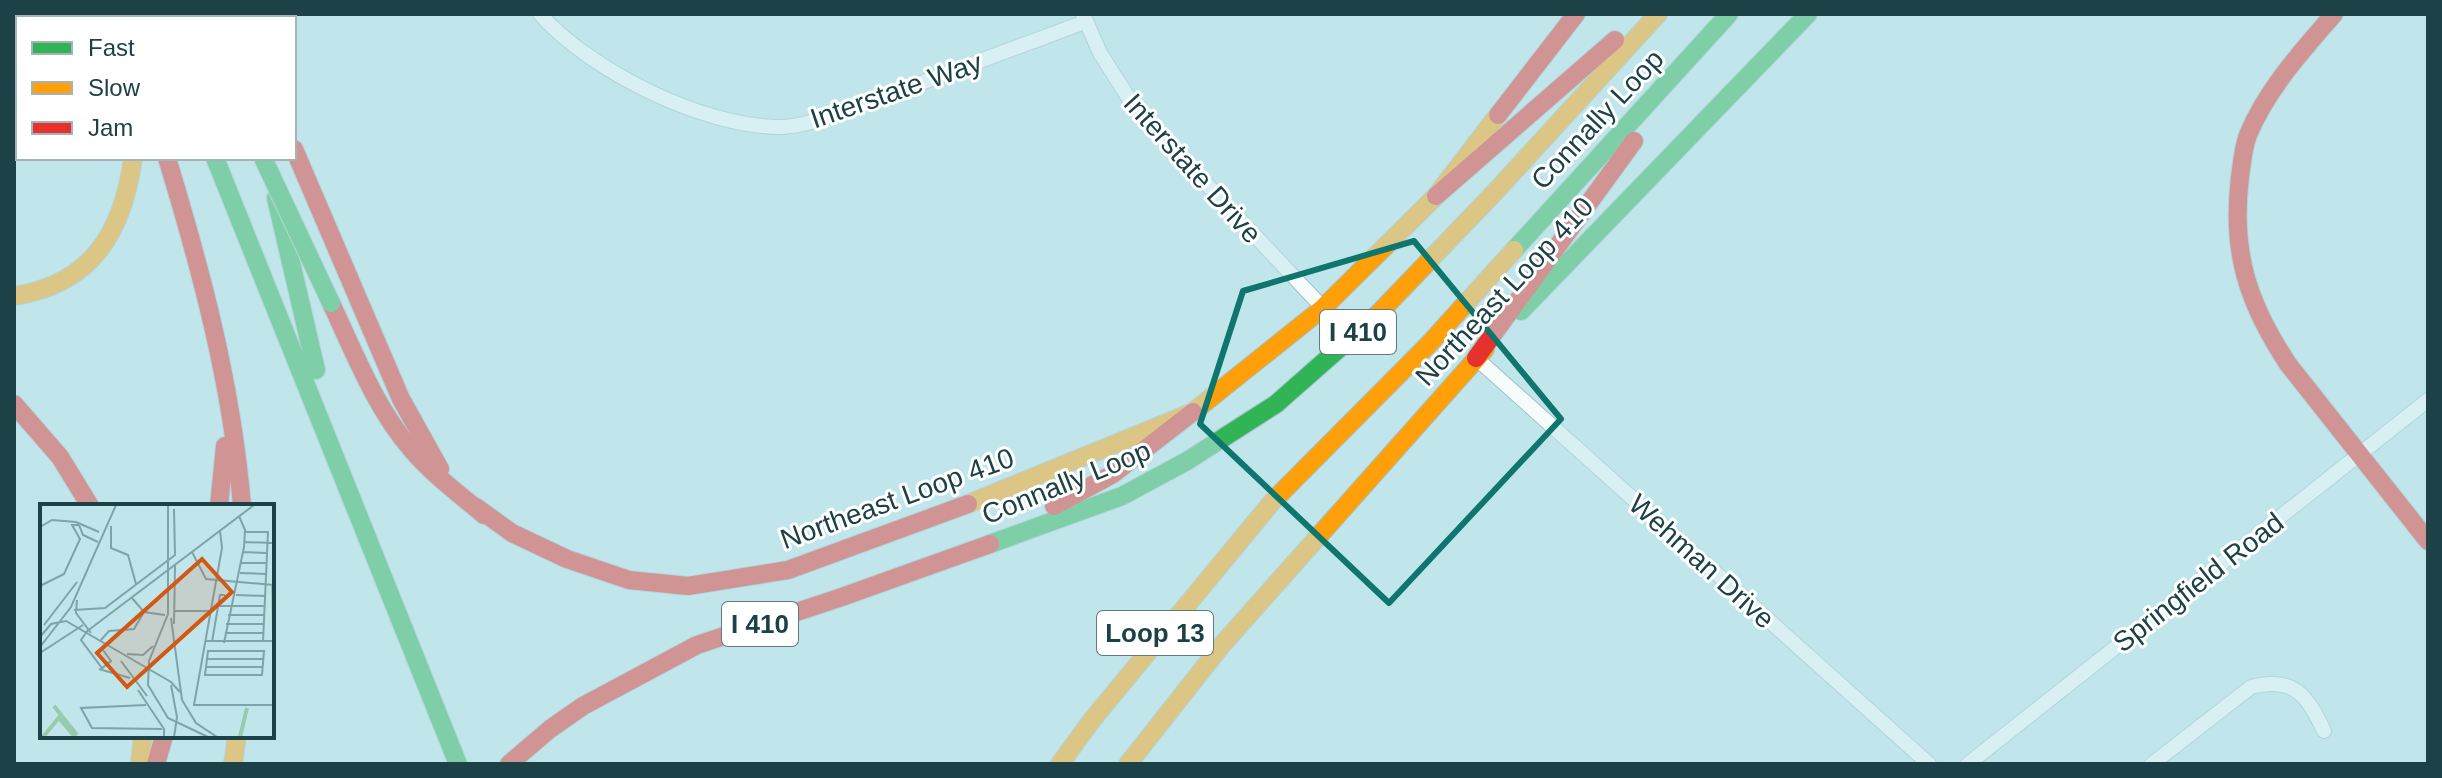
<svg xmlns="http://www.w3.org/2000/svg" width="2442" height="778" font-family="Arial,sans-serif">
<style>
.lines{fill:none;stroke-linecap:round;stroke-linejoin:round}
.street-casing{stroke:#a0c2c6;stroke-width:16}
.fast-casing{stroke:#a0c2c6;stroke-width:20}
.slow-casing{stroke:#a0c2c6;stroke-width:20}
.jam-casing{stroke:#a0c2c6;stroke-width:20}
.street{stroke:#f6fbfc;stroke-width:14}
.fast{stroke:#30b455;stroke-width:18}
.slow{stroke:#ff9f0a;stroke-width:18}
.jam{stroke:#e5322d;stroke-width:18}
.fast-bridge-casing{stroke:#abc1c5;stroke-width:20;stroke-linecap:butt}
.fast-bridge{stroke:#30b455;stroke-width:18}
.marked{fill:none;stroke:#0f766e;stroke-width:6;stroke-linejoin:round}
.labels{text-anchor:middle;stroke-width:6;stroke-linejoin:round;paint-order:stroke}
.shield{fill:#fff;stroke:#607a7e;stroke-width:2}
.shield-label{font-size:26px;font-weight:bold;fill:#1c4147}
.street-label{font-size:28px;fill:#1c4147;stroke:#fff}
.inset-river{fill:none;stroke:#98cbab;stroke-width:4}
.inset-road{fill:none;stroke:#7ea3a9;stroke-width:2}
.view{fill:#d45712;fill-opacity:0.15;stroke:#d45712;stroke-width:4}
.inset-edge{fill:none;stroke:#1c4147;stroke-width:4}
</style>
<rect width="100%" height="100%" fill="#c0e5eb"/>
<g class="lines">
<g class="street-casing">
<g id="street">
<path d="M540,14C590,71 705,128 782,127C813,126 868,103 898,92C960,68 1023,45 1085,22"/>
<path d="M1083,14L1100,53L1135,108L1323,308"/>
<path d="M1476,358L1929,764"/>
<path d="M1968,764L2428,400"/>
<path d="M2152,764L2251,687C2294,676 2307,695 2324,731"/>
</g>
</g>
<g class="fast-casing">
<g id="fast">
<path d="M125,14L126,18"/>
<path d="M215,158L458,764"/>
<path d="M276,198L316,370"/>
<path d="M1514,250L1729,14"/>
<path d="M1521,311L1808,14"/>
<path d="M990,544L1122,496L1187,461L1276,404L1377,315"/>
</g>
</g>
<g class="slow-casing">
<g id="slow">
<path d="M195,14L197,18"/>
<path d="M14,296C92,284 123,232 133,158"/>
<path d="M1377,315L1495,192L1658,14"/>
<path d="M968,504L1193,412L1323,308L1436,196L1498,115"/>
<path d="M140,764L143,736"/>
<path d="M233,764L237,736"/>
<path d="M1060,764L1092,720L1272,502L1430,343L1514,250"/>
<path d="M1128,764L1221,646L1485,349"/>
</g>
</g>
<g class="jam-casing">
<g id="jam">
<path d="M161,14L162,18"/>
<path d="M235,14L236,18"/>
<path d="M2334,14C2302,51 2267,89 2248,135C2243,148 2242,163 2240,177C2231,251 2247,302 2288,364L2428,541"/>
<path d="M1498,115L1576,14"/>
<path d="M294,149L401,399L440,469"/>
<path d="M167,158C202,273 232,386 242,506"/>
<path d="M1436,196L1615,40"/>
<path d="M331,303C354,352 375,407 411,449C432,474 459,494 484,515"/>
<path d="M1476,358L1634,141"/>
<path d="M14,404L60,457L90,506"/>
<path d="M219,506L225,446"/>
<path d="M1054,506L1113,474L1193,412"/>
<path d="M476,507L512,533L567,559L629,580L688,586L788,570L968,504"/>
<path d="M156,764L164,736"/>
<path d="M509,764L550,729L583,706L697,645L839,598L990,544"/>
</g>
</g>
<use href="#street" class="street"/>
<use href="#fast" class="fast"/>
<use href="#slow" class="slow"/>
<use href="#jam" class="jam"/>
<g class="fast-bridge-casing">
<path id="fast-bridge" d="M263,158L331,303"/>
</g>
<use href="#fast-bridge" class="fast-bridge"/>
</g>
<path d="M0 0H2442V778H0ZM1414,241L1561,419L1389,603L1200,424L1243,291Z" fill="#c0e5eb" fill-opacity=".55" fill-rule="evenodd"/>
<path class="marked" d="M1414,241L1561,419L1389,603L1200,424L1243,291Z"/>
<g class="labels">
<g class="shield">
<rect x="1320" y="310" width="76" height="44" rx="6"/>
<rect x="722" y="602" width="76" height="44" rx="6"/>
<rect x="1097" y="611" width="116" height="44" rx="6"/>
</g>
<g class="shield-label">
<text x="1358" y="341">I 410</text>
<text x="760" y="633">I 410</text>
<text x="1155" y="642">Loop 13</text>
</g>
<g class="street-label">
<text transform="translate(896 90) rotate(-19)" y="10">Interstate Way</text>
<text transform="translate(1597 119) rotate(-47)" y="10">Connally Loop</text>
<text transform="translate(1193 168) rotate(48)" y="10">Interstate Drive</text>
<text transform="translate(1504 291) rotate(-47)" y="10">Northeast Loop 410</text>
<text transform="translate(1066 482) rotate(-22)" y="10">Connally Loop</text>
<text transform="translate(897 498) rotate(-20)" y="10">Northeast Loop 410</text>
<text transform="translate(1702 561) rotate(42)" y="10">Wehman Drive</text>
<text transform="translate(2198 582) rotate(-38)" y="10">Springfield Road</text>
</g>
</g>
<g transform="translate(40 504)">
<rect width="234" height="234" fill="#c0e5eb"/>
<path class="inset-river" d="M233,82L234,130M21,211L37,231M19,214L35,233M3,233L21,211L14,202M200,233L207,204"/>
<path class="inset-road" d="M128,1V110L109,157L108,181L128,214L168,233M39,21L43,31L58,38M71,22V44L88,51L96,80M0,23L12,16L36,18L59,28M205,28H228L223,138M204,38L234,39M152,48L166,75L234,81M203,48L227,49M201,59H227M200,69L226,70M0,82L24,70L40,35L32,21H39M196,91L225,92M92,94L104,108L125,111M37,96L36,109L51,129M178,102H225M34,106L65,104L135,51L134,5M135,107H170M188,111H225M131,114L142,196L156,219L177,233M134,120L135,61M186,120H224M4,121L37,78M48,126L41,136L62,164L71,157L63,146M46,128L214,1M185,129H224M0,133L11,120L26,117L131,178L140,188M61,136L69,127L94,125L104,108M165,137H234M172,138L180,91H185M184,139L204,43L205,26L199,12M0,143L31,103L76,1M168,147H224L222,171H165ZM0,149L43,121M87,150L103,151L113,142M167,155H223M81,157L107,192M166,163H223M59,165L90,174M131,181L137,213L134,233M98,186L124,225V233M106,201L41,204L52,224L122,225M153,201H234M154,201L182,44L180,27"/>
<path class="view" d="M162,55L192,88L87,183L57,149Z"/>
<rect width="234" height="234" class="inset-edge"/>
</g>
<rect width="2442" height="778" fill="none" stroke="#1c4147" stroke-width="32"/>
<rect x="16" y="16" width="280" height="144" fill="#ffffff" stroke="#a4b3b5" stroke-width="2"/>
<rect x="32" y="42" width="40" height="12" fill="#30b455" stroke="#a4b3b5" stroke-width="2"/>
<text x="88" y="56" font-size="24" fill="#1c4147">Fast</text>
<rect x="32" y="82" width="40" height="12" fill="#ff9f0a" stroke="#a4b3b5" stroke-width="2"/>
<text x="88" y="96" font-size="24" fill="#1c4147">Slow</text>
<rect x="32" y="122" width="40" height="12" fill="#e5322d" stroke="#a4b3b5" stroke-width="2"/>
<text x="88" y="136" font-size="24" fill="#1c4147">Jam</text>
</svg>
